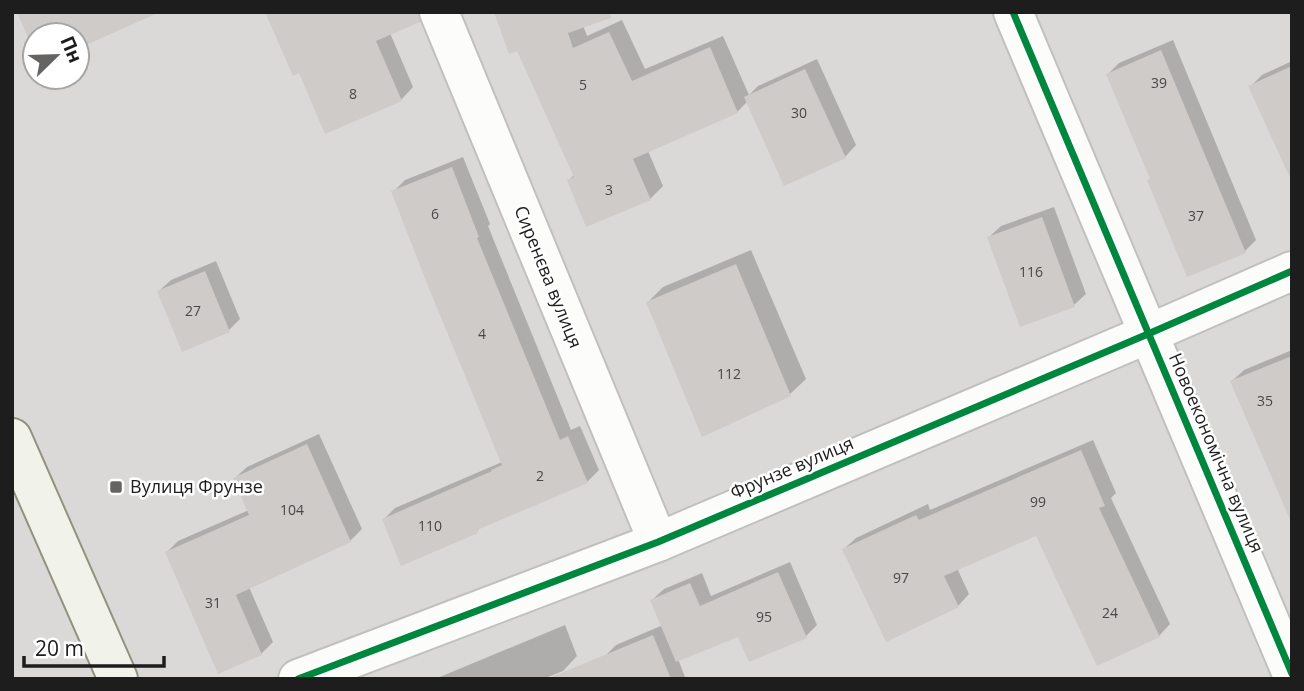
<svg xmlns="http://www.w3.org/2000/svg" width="1304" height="691" font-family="'Open Sans',sans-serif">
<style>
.residential{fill:#dad9d7;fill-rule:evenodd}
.shadow{fill:#0003}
.building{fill:#cecbc8}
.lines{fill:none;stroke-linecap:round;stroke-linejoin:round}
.street-casing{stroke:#c1c0be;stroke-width:42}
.secondary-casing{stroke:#91927f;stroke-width:42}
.street{stroke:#fcfcfb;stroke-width:38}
.secondary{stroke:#f1f2ea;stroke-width:38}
.cycleway-casing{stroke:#fff;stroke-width:11}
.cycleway{stroke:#00873e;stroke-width:7}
.poi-dot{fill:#656463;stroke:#fff;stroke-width:2.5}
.labels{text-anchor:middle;stroke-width:5;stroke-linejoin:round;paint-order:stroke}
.number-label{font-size:14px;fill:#494848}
.street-label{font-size:18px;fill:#1d1d1d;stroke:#fff}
.poi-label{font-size:18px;fill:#1d1d1d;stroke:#fff;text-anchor:start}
</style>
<rect width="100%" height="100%" fill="#ebe9e5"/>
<path class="residential" d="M12,12H1292V679H12ZM35,35H77V77H35Z"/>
<g class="shadow">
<path d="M267,12H426L416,22L390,33L413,87L401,100L300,71Z"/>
<path d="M578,12L587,36L622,20L645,69L723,36L749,95L758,86L817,59L856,145L845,157L748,101L737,112L648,151L663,186L650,199L569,180L575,174L518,49Z"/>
<path d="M1173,40L1256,240L1245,251L1152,178L1108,74L1119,63Z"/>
<path d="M1292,61V160L1250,87L1262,75Z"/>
<path d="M463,157L490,224L488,226L571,430L580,426L599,470L587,482L482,526L477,531L384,519L395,508L502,462L393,192L405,180Z"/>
<path d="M1054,207L1086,294L1074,305L1021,325L989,237L1001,226Z"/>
<path d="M751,250L806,379L790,394L648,302L663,287Z"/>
<path d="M216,261L240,319L229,330L159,291L171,280Z"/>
<path d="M1292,350V520L1232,381L1244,370Z"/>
<path d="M319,434L362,529L350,541L249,587L273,642L261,654L167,552L178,541L249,510L235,478L247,467Z"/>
<path d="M1093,440L1116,493L1111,498L1170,624L1159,636L1037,534L957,568L969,594L958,606L844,549L856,538L928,504L930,510Z"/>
<path d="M790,562L817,625L806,636L739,635L678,659L685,677L683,679H614L605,656L616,645L663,625L652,600L664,589L702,573L711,596Z"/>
<path d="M565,625L577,656L563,671L543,679H435Z"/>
</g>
<g class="building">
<path d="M17,12H160L77,49V35H35V54Z"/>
<path d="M265,12H418L420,22L376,41L402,101L325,134L299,73L293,76Z"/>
<path d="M494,12H610L611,18L568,33L573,48L609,32L632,81L710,47L738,113L633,159L651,200L586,227L567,180L574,177L517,51L509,54Z"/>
<path d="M1161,50L1246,253L1187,277L1147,180L1150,179L1106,74Z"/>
<path d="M1292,66V182L1248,86Z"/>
<path d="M805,69L846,158L784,186L744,97Z"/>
<path d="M452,167L479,237L477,238L560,440L568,436L588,483L477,530L478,533L401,566L382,519L492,471L491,470L502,465L428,286L391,191Z"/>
<path d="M1042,217L1075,307L1020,327L987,237Z"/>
<path d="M736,264L791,396L702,437L646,302Z"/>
<path d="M205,271L230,332L182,352L157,291Z"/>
<path d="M1292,356V524L1230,381Z"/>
<path d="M307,444L351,542L236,595L262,655L218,674L165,552L249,515L233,478Z"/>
<path d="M1081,450L1105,506L1099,508L1160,637L1097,666L1036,536L944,576L959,607L886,642L842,549L916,515L919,520Z"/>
<path d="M778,572L807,638L749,662L738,637L676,662L650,600L690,583L700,606Z"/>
<path d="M653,635L671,679H549V678Z"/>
</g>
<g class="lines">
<g class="street-casing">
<g id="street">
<path d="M439,12L658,542"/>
<path d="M1013,12L1292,674"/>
<path d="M298,679L658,542L1148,334L1292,271"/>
</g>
</g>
<g class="secondary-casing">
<path id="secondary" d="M12,438L118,679"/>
</g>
<use href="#street" class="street"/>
<use href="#secondary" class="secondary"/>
<g class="cycleway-casing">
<g id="cycleway">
<path d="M1013,12L1292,674"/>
<path d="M298,679L658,542L1148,334L1292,271"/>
</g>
</g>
<use href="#cycleway" class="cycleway"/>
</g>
<rect class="poi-dot" x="109" y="480" width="14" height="14" rx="3.5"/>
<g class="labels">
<g class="number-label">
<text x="1159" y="88">39</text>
<text x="583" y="90">5</text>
<text x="353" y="99">8</text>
<text x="799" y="118">30</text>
<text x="609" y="195">3</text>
<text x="435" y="219">6</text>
<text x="1196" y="221">37</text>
<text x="1031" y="277">116</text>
<text x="193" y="316">27</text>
<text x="482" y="339">4</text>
<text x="729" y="379">112</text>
<text x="1265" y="406">35</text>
<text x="540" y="481">2</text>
<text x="1038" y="507">99</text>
<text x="292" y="515">104</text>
<text x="430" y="531">110</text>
<text x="901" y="583">97</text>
<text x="213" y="608">31</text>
<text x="1110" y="618">24</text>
<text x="764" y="622">95</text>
</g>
<g class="street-label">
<text transform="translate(548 277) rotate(68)" y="6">Сиренєва вулиця</text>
<text transform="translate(1216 453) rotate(67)" y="6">Новоекономічна вулиця</text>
<text transform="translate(792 468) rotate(-23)" y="6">Фрунзе вулиця</text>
</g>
<g class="poi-label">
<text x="130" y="493">Вулиця Фрунзе</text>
</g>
</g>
<rect width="1304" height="691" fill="none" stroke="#1d1d1d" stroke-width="28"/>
<g transform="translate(56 56) rotate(67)"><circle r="33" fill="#ffffff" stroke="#a5a5a5" stroke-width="2"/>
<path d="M0-5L12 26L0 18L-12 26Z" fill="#656463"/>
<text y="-10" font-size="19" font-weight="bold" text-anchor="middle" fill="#1d1d1d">Пн</text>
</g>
<path d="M24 656v10h140v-10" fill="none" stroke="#1d1d1d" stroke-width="3.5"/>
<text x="35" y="656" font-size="21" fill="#1d1d1d" stroke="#ffffff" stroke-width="5" paint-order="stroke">20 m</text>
</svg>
